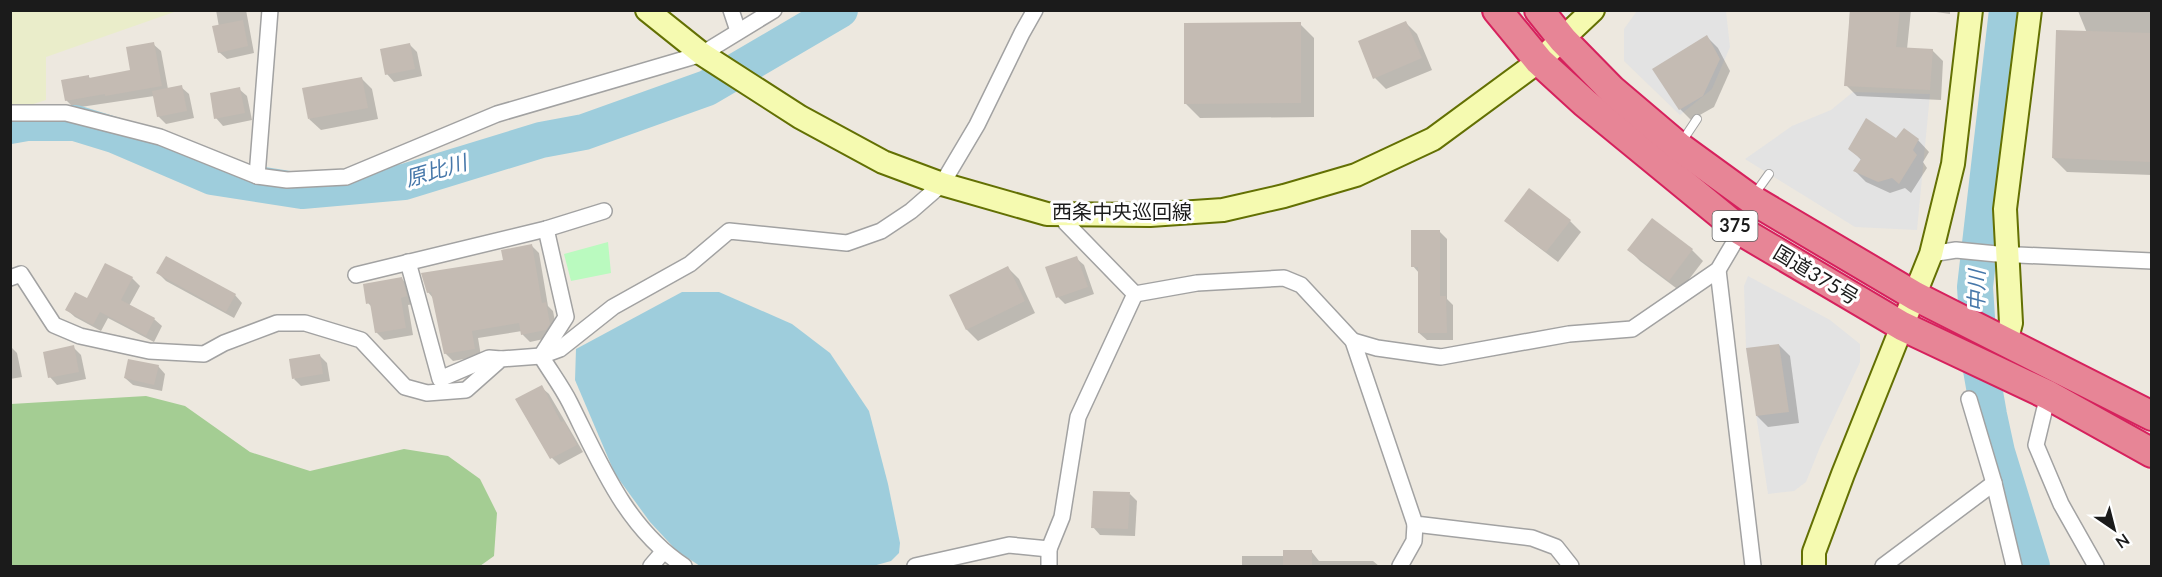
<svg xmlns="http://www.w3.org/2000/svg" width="2162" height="577" font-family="Lato,'Noto Sans JP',sans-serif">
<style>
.farmland{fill:#eaedca}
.forest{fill:#a4cd93}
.park{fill:#bafabf}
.parking{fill:#e3e3e3}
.water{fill:#9ecddc}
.shadow{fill:#0003}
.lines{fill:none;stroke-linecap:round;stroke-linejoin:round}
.river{stroke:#9ecddc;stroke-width:36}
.building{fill:#c4bbb3}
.lane-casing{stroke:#a2a2a2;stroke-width:10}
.street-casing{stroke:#a2a2a2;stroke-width:18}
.secondary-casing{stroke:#637003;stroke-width:26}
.highway-casing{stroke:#d6215d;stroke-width:32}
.lane{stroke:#fff;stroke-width:8}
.street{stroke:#fff;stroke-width:15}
.secondary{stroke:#f5fab0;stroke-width:22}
.highway{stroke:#e78596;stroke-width:28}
.labels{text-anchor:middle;stroke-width:6;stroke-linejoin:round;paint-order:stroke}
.shield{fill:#fff;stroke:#5f5f5f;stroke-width:1.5}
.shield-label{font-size:18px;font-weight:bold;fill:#1b1b1b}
.street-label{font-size:20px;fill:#1b1b1b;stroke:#fff}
.water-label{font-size:21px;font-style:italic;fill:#4778aa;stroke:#fff}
</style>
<rect width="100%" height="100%" fill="#ede8df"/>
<path class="farmland" d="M11,11H177L46,57V100L11,111Z"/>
<path class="forest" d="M146,396L185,406L250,452L310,471L404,449L448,456L480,479L497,513L494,556L480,566H11V404Z"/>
<path class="park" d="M608,242L611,273L571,281L564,254Z"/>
<g class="parking">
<path d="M1637,11H1726L1730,47L1712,89L1680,115L1624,61V29Z"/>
<path d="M1853,92L1930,94L1917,230L1855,227L1745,159L1792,126L1831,110Z"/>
<path d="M1748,276L1830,320L1860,344V362L1820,447L1806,482L1794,491L1768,494L1746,348L1744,286Z"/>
</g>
<path class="water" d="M682,292H719L792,324L830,353L869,411L888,484L900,543L899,553L891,561L873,566H700L677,551L650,522L615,474L575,380L576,349Z"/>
<g class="shadow">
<path d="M216,10H246L254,53L227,59L219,52V27Z"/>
<path d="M1850,10H1911L1907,49L1932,50L1943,61L1941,100L1857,96L1846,85Z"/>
<path d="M1922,10H1950V14Z"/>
<path d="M2065,10H2152V175L2067,172L2053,158L2087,33L2078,11Z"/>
<path d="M1406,23L1417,34L1432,70L1386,89L1375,78Z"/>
<path d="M1300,24L1314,38V117L1200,118L1186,104Z"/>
<path d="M1707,37L1718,48L1730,71L1714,107L1691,120L1680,109Z"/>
<path d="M153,44L161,51L168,89L181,87L189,94L194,118L166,124L158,116L154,96L74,108L66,100L88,76L91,79L132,71Z"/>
<path d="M410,45L417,52L422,76L394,82L387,74Z"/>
<path d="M361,78L372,89L378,119L321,130L309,119Z"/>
<path d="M239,89L247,96L252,120L223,126L216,118Z"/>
<path d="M1918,140L1929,152L1923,162L1927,168L1911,193L1905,188L1890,193L1866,182L1855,171L1862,161L1850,148Z"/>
<path d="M1506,220L1570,221L1581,232L1558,262L1517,231Z"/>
<path d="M1652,220L1692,250L1703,261L1680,291L1640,261L1629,250Z"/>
<path d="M1439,231L1447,239V299L1453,305V340H1427L1419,333V273L1413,266Z"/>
<path d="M532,246L539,253L548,306L553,311L557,332L553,337L530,342L523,335L522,331L478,338L481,356L453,361L445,353L433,298L428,292L505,262Z"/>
<path d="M1076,258L1084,265L1094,294L1065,304L1058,297Z"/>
<path d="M1008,268L1019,279L1035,313L978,341L967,330L951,295Z"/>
<path d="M158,273L235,295L242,303L234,318L166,281Z"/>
<path d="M132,278L140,286L129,306L154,319L162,326L154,342L108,318L101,331L75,317L67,310Z"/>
<path d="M402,279L409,286L414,304L408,305L413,335L384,340L376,332L373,308L368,303Z"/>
<path d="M1779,345L1790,356L1799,423L1768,427L1757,416Z"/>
<path d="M10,346L17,353L22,377L10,379Z"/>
<path d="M73,347L81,355L86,379L57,385L50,377Z"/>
<path d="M319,355L327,363L330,381L301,386L294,379Z"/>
<path d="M158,366L165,374L162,391L133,385L125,378Z"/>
<path d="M541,387L549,394L583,452L559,465L552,458Z"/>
<path d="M1130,494L1137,501L1135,536L1100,535L1093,527Z"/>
<path d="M1311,551L1319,561H1373L1379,566H1242V556H1285Z"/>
</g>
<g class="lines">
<g class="river">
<path d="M2007,10L1975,287L1980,364L1989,415L1997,452L2032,566"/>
<path d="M10,126L27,123H75L114,135L212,177L302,191L404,182L541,140L584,132L707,88L840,10"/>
</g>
</g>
<g class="building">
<path d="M1850,10H1900L1896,47L1933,49L1930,90L1844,86Z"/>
<path d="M243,20L248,46L218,53L212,26Z"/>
<path d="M1406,21L1422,58L1373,79L1358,41Z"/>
<path d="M1301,22V103L1184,104V23Z"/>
<path d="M2056,30L2151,33V162L2052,158Z"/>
<path d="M1707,35L1720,59L1703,96L1679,110L1652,69Z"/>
<path d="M154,42L162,86L105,96V94L65,101L61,80L89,75V78L130,70L126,47Z"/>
<path d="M410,43L415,69L385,75L380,49Z"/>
<path d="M362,77L368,108L308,119L302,88Z"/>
<path d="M182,85L187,111L157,117L152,91Z"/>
<path d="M240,87L245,113L214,119L210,93Z"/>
<path d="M1866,118L1896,138L1904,128L1919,139L1913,150L1917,155L1899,184L1892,178L1878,182L1853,171L1861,159L1848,149Z"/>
<path d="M1529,188L1571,220L1546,252L1504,221Z"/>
<path d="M1652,218L1693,249L1669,281L1627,250Z"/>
<path d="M1411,230H1440V296H1446L1447,333H1418V267H1411Z"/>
<path d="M532,244L542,303L546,302L550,324L546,330L521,335L519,323L472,331L475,349L444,354L431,292L427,293L421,273L503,260L501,250Z"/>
<path d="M166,256L236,294L226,312L156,273Z"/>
<path d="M1077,256L1088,287L1056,298L1045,267Z"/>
<path d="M105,263L133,277L121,300L155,318L146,336L100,312L93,325L65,310L75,292L87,298Z"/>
<path d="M1008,266L1025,301L966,330L949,295Z"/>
<path d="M402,277L407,296L401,298L406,328L375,333L370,303L366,304L363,284Z"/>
<path d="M1779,344L1789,412L1756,416L1746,348Z"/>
<path d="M74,345L79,372L48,378L43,352Z"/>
<path d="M320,354L323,374L292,379L289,359Z"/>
<path d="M128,359L159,365L154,385L124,378Z"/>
<path d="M542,385L561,422L564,421L577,445L550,459L515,399Z"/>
<path d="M1093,491L1130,492L1128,529L1091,528Z"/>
<rect x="1283" y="550" width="29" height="17"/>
</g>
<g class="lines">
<g class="lane-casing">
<g id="lane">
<path d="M1681,143L1697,119"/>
<path d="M1754,195L1769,174"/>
</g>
</g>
<g class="street-casing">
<g id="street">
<path d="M731,10L738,31"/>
<path d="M10,113H66L160,137L257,176L287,180L346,177L497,114L702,54L774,10"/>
<path d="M257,176L270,10"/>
<path d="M1062,214L1066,223L1135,294"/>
<path d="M1931,254L1956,250L1997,254L2152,261"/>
<path d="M408,262L440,379L489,358L501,359"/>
<path d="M1718,270L1753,566"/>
<path d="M356,275L546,229L604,211"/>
<path d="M10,278L21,274L54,325L80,336L149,351L204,354L224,343L277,323H305L361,340L405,387L427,393L466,390L501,359L541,356L560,349L613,307L690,264L729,231L847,243L881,231L911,211L942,184L977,125L1022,33L1035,10"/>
<path d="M1135,294L1197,283L1284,278L1301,285L1353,341L1415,524L1532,538L1556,547L1571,566"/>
<path d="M1353,341L1377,348L1441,357L1569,334L1632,329L1718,270L1741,231"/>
<path d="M541,356C550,371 562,387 570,403C600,463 626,528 684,566"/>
<path d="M541,356L566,317L546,229"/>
<path d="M2048,395L2036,445L2061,504L2096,566"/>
<path d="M1969,399L1994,483L2014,566"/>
<path d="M1049,549V566"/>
<path d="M651,566L663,552"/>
<path d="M915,566L1009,545L1049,549L1062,517L1078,417L1135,294"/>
<path d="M1400,566L1414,541L1415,524"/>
<path d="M1883,566L1994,483"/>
</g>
</g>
<g class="secondary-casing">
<g id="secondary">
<path d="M647,10L702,54L800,117L883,162L942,184L1047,214L1150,215L1223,210L1284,196L1356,175L1433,139L1539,61L1593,10"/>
<path d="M2006,342L2011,323L2005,209L2030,10"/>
<path d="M1814,566V552L1843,474L1931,254L1953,164L1971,10"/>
</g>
</g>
<g class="highway-casing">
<g id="highway">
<path d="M1497,10L1539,61L1585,103L1741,231L1902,326L2048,395L2152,453"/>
<path d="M1539,10L1563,40L1612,90L1678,146L1751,199L1915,296L2152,416"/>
</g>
</g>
<use href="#lane" class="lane"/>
<use href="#street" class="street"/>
<use href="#secondary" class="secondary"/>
<use href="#highway" class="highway"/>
</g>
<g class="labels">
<rect class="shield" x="1712.5" y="211" width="45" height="30" rx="4.5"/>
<g class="shield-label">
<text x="1735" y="232">375</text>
</g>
<g class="street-label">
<text x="1122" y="219">西条中央巡回線</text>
<text transform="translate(1816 275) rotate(31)" y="7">国道375号</text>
</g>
<g class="water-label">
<text transform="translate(436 171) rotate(-16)" y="7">原比川</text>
<text transform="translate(1977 291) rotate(-89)" y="7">中川</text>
</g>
</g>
<rect width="2162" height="577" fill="none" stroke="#1b1b1b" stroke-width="24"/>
<g transform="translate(2114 529) rotate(145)" stroke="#ffffff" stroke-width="4.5" paint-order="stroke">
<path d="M0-4.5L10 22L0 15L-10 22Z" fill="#1b1b1b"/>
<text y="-9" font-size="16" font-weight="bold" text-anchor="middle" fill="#1b1b1b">N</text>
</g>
</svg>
